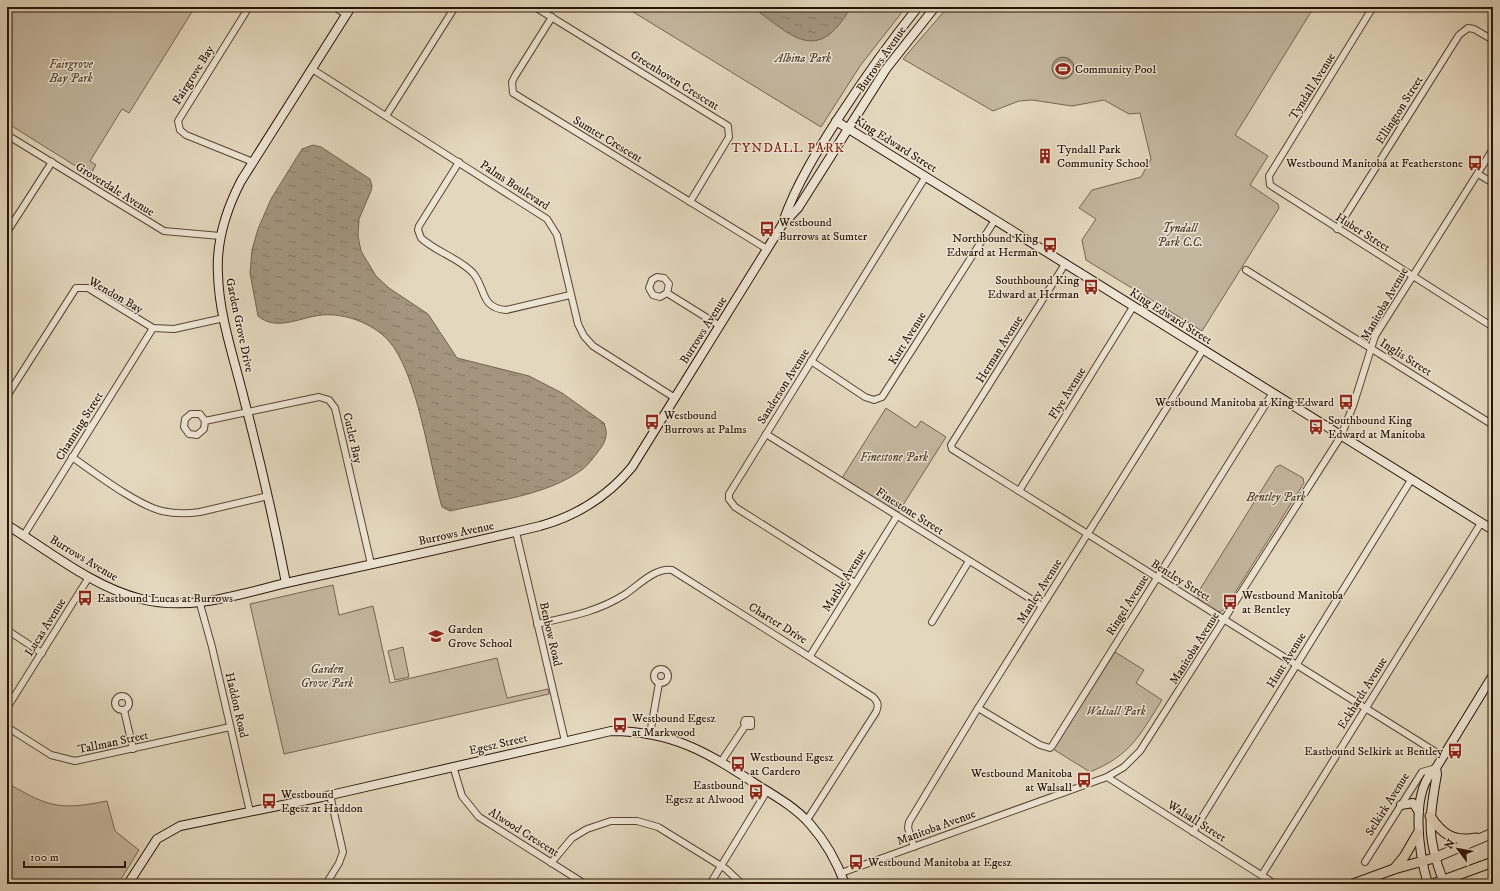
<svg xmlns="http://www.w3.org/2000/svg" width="1500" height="891" font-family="'IM FELL DW Pica',serif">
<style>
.park{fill:#c3b69e;stroke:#766552}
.water{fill:url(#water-ripples);stroke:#72614f}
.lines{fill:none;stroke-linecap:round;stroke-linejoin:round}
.street-casing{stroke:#574534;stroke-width:8}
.secondary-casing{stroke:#281407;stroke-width:10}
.primary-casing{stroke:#281407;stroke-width:11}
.street{stroke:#ede5d4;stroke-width:6}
.secondary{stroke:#ede5d4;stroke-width:8}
.primary{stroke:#e3d7bd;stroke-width:9}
.labels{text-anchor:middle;stroke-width:3;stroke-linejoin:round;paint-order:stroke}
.park-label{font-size:12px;font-style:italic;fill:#564534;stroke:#ede5d4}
.street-label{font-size:12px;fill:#281407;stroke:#ede5d4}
.poi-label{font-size:12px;fill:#281407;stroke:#ede5d4;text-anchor:start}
.neighbourhood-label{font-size:13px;letter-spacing:1px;fill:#7a1f14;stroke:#ede5d4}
</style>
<defs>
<pattern id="water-ripples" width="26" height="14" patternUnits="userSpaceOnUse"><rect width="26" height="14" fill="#a3957f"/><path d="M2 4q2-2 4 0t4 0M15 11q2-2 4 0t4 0" fill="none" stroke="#857866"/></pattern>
</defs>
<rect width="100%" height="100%" fill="#e3d7bd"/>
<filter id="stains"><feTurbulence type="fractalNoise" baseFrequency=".005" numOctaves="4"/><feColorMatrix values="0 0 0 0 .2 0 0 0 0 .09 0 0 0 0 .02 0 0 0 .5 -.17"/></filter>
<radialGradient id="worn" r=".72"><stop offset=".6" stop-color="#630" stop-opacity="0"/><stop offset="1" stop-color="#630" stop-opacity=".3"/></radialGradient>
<g class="park">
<path d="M7,7H195L129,113L122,109L90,161L96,165L90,175L7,123Z"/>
<path d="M625,7H906L860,66L821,127Z"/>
<path d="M948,7H1314L1235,135L1268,156L1250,185L1278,204L1279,208L1202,331L1086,260L1082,240L1096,219L1079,208L1092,190L1141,177L1151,159L1140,113L1129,114L1104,100L1072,106L1032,100L1019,101L993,111L903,59Z"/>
<path d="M886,408L916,428L921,421L946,437L898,513L842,478Z"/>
<path d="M1280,465L1303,478L1304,483L1224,610L1220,612L1217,611L1198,599L1197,594L1276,467Z"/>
<path d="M333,585L339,615L373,606L390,683L497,658L507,698L548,689L549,694L284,754L250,604Z"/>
<path d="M403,647L409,677L395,680L388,651Z"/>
<path d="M1115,652L1144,670L1136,683L1162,700C1139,736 1131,755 1090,772L1053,749Z"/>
<path d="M9,784C50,808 61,810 107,801L115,831L139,850L118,884H10L7,882V788Z"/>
</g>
<g class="water">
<path d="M752,7H851C817,66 793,36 752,7Z"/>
<circle cx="1063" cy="68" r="11"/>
<path d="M313,145L321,147L370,179L372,186L371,191L359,219L358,236L361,251L376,276L389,288L428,314L457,358L529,376L562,393L604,423C609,436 605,443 597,453C593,458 588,465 583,469C547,496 492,501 450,511L442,507C429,463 418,373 388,340C372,323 345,313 322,315C300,317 277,332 258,316L250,273L252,250L258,229L271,199L302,149Z"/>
</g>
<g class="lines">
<g class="street-casing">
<g id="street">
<path d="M249,7L178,121L180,130L186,135L253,162"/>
<path d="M334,7L346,14"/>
<path d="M535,7L728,126L729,137L690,202"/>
<path d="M1373,7L1269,176L1270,185L1493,327"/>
<path d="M552,17L515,76L512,82L513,93L767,249"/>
<path d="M312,69L547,219L557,235L578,324L584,336L593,346L675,398"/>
<path d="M386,116L455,7"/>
<path d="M7,135L164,231L220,236"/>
<path d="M459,162L419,226L418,230L421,238C436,252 459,258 473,273C486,288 480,308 506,310L570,295"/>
<path d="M1478,174L1493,183"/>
<path d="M1337,229L1459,35L1468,28L1474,29L1493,40"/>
<path d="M7,232L52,162"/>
<path d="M1065,264L951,445L952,449L1442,756"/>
<path d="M1246,270L1493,425"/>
<path d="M667,293L669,284L664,278L657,277L652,280L649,288L653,295L660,297L667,293L720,326"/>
<path d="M811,361L865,397L874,400L882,397L995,220"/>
<path d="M7,396L76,288H88L153,328L174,329L224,318"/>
<path d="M205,421L200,414H191L185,419L184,427L189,434L197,435L204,429L205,421L319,397L329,400L335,408L371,564"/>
<path d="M766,434L1042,606"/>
<path d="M72,457C95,473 137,505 162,511C175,514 187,514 200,512L268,496"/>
<path d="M1019,491L1133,307"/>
<path d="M516,532L565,741"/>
<path d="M24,535L153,328"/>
<path d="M855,583L735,507L729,499V494L926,176"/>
<path d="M200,604L212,647L250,812"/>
<path d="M932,622L969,561"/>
<path d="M537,624C568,617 597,612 624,595C638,586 655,567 672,570L873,697C878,702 879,705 876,712L807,820"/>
<path d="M7,630L42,653"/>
<path d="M810,656L897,516"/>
<circle cx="661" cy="676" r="7"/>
<circle cx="122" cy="703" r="7"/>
<path d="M7,708L89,577"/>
<path d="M978,708L1040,745L1050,748L1052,746L1272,394"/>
<path d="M124,710L133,749"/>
<path d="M7,727L51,755L75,761L230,727"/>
<path d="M650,734L659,683"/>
<path d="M721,762L745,726H751V720H745L744,723L745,726"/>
<path d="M453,766L462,796L479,817L585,884"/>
<path d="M1107,777L1275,884"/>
<path d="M1193,832L1411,480"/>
<path d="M914,847L908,828L909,822L975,713L1203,350"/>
<path d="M1365,862L1422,772L1436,768"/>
<path d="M551,863L572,838L587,829L611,821H637L658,827L726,869L742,884"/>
<path d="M841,873L1107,777L1124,767L1140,751L1341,436L1353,406L1375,336L1493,149"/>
<path d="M1262,875L1481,523"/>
<path d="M326,884L339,863L343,852L330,795"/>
<path d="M710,884L767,791"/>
</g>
</g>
<g class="secondary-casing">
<g id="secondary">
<path d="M836,121L1493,530"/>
<path d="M783,222C796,184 819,148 841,114C865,77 890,42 918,7"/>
<path d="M7,525C49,551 93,587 141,599C197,613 249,590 304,579C382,562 461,545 540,526C576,516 608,496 632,467L782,225L798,208L886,69L935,7"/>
<path d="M286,583C274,521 260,460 244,399C234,358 219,316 218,274C216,241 226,210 241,181L351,7"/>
<path d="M1436,768L1437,774C1429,819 1426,836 1443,880"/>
<path d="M1401,805L1413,803L1419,812"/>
<path d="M128,884L157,839L180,826L322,797L611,731C674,731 708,753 759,786C777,797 796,808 810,824C826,842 837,862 845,884"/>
<path d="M1428,884C1419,854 1409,791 1436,768L1493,675"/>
</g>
</g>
<g class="primary-casing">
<g id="primary">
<path d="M1430,816C1442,834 1453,842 1476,838"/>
<path d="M1394,869L1404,857L1418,833"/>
<path d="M1353,884L1394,869L1434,858L1493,833"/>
<path d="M1433,884L1493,862"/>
</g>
</g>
<use href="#street" class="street"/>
<use href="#secondary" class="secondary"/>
<use href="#primary" class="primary"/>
</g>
<defs>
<g id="stadium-bare" transform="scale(1.2)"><path d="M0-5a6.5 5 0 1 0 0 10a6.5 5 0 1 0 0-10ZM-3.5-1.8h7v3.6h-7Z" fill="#8f2418" stroke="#ede5d4" stroke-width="2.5" paint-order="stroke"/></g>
<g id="building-bare" transform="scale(1.2)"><path d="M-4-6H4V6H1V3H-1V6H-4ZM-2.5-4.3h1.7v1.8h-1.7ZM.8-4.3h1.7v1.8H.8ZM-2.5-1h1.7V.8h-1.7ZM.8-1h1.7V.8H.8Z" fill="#8f2418" stroke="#ede5d4" stroke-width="2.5" paint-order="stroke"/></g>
<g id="bus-bare" transform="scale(1.2)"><path d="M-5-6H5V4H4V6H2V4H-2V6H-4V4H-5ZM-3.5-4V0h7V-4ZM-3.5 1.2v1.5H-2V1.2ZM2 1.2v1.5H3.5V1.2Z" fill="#8f2418" stroke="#ede5d4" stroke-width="2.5" paint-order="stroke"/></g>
<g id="school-bare" transform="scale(1.2)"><path d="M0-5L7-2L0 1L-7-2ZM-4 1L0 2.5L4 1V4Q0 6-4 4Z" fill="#8f2418" stroke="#ede5d4" stroke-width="2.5" paint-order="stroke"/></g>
</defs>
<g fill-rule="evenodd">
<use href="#stadium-bare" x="1063" y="69"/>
<use href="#building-bare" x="1045" y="156"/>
<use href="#bus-bare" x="1475" y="163"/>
<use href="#bus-bare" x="767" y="229"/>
<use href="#bus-bare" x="1050" y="245"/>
<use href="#bus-bare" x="1091" y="287"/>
<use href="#bus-bare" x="1346" y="402"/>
<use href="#bus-bare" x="652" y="422"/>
<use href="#bus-bare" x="1316" y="427"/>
<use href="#bus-bare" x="85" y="598"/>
<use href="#bus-bare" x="1230" y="602"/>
<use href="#school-bare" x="436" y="636"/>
<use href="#bus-bare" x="620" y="725"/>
<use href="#bus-bare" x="1455" y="751"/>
<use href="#bus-bare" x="738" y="764"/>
<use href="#bus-bare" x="1084" y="780"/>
<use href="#bus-bare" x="756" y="792"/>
<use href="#bus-bare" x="269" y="801"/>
<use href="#bus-bare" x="856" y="862"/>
</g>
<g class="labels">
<g class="park-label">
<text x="803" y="62">Albina Park</text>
<text x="71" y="68">Fairgrove<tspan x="71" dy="14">Bay Park</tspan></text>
<text x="1180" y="232">Tyndall<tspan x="1180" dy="14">Park C.C.</tspan></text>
<text x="894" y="461">Finestone Park</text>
<text x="1276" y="501">Bentley Park</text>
<text x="327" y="673">Garden<tspan x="327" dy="14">Grove Park</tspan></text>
<text x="1116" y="715">Walsall Park</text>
</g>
<g class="street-label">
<text transform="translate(881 59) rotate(-55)" y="4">Burrows Avenue</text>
<text transform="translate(193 75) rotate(-58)" y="4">Fairgrove Bay</text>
<text transform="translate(675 80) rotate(32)" y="4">Greenhoven Crescent</text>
<text transform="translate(1312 86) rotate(-58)" y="4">Tyndall Avenue</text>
<text transform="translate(1399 110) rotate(-58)" y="4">Ellington Street</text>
<text transform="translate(608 139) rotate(31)" y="4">Sumter Crescent</text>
<text transform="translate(896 144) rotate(32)" y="4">King Edward Street</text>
<text transform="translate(515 185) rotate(33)" y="4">Palms Boulevard</text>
<text transform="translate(115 189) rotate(32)" y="4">Groverdale Avenue</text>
<text transform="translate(1363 232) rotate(32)" y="4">Huber Street</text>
<text transform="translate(116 295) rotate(30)" y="4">Wendon Bay</text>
<text transform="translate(1384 304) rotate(-60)" y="4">Manitoba Avenue</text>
<text transform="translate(1171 316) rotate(32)" y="4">King Edward Street</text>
<text transform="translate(240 325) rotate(78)" y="4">Garden Grove Drive</text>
<text transform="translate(703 330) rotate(-58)" y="4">Burrows Avenue</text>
<text transform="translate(907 338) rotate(-58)" y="4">Kurt Avenue</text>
<text transform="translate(999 349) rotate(-58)" y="4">Herman Avenue</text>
<text transform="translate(1406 357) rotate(32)" y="4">Inglis Street</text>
<text transform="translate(783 386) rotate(-58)" y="4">Sanderson Avenue</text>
<text transform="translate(1067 393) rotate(-58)" y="4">Flye Avenue</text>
<text transform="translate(79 426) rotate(-58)" y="4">Channing Street</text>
<text transform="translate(353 438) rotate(77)" y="4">Cutler Bay</text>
<text transform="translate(910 511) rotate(32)" y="4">Finestone Street</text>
<text transform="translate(456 533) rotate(-12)" y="4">Burrows Avenue</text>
<text transform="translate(84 558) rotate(31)" y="4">Burrows Avenue</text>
<text transform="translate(844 580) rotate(-58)" y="4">Marble Avenue</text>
<text transform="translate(1181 580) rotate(32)" y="4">Bentley Street</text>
<text transform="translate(1039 591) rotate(-58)" y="4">Manley Avenue</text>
<text transform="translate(1127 605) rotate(-58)" y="4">Ringel Avenue</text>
<text transform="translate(778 623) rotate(32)" y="4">Charter Drive</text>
<text transform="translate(45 627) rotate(-58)" y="4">Lucas Avenue</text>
<text transform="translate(551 634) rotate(77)" y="4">Benbow Road</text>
<text transform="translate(1194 648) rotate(-58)" y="4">Manitoba Avenue</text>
<text transform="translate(1286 660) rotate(-58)" y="4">Hunt Avenue</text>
<text transform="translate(1362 693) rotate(-58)" y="4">Eckhardt Avenue</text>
<text transform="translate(237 705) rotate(77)" y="4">Haddon Road</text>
<text transform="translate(113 742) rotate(-12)" y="4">Tallman Street</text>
<text transform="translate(498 744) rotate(-13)" y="4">Egesz Street</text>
<text transform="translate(1387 804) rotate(-58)" y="4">Selkirk Avenue</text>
<text transform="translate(1197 821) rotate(32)" y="4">Walsall Street</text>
<text transform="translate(936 827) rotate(-20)" y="4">Manitoba Avenue</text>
<text transform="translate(524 832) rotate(32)" y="4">Alwood Crescent</text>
</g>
<g class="poi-label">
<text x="1075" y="73">Community Pool</text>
<text x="1057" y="153">Tyndall Park<tspan x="1057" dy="14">Community School</tspan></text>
<text x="1463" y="167" text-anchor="end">Westbound Manitoba at Featherstone</text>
<text x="779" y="226">Westbound<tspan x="779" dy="14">Burrows at Sumter</tspan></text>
<text x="1038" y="242" text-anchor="end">Northbound King<tspan x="1038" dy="14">Edward at Herman</tspan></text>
<text x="1079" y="284" text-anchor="end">Southbound King<tspan x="1079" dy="14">Edward at Herman</tspan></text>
<text x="1334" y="406" text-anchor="end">Westbound Manitoba at King Edward</text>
<text x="664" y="419">Westbound<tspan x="664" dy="14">Burrows at Palms</tspan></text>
<text x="1328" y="424">Southbound King<tspan x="1328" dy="14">Edward at Manitoba</tspan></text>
<text x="1242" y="599">Westbound Manitoba<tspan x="1242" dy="14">at Bentley</tspan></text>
<text x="97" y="602">Eastbound Lucas at Burrows</text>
<text x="448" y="633">Garden<tspan x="448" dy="14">Grove School</tspan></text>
<text x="632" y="722">Westbound Egesz<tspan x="632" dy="14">at Markwood</tspan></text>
<text x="1443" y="755" text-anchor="end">Eastbound Selkirk at Bentley</text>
<text x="750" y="761">Westbound Egesz<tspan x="750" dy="14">at Cardero</tspan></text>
<text x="1072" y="777" text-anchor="end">Westbound Manitoba<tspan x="1072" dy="14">at Walsall</tspan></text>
<text x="744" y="789" text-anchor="end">Eastbound<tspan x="744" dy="14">Egesz at Alwood</tspan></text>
<text x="281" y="798">Westbound<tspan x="281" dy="14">Egesz at Haddon</tspan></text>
<text x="868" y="866">Westbound Manitoba at Egesz</text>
</g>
<g class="neighbourhood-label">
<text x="788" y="152">TYNDALL PARK</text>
</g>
</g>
<rect width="1500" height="891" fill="none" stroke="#e3d7bd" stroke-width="24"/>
<rect x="8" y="8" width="1484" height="875" fill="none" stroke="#281407" stroke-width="2"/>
<rect x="12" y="12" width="1476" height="867" fill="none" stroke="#281407"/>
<g transform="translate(1458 849) rotate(302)" stroke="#ede5d4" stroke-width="3" paint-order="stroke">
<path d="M0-3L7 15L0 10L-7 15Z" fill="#281407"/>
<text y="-6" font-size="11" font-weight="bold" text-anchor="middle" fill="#281407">N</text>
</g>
<path d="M24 861v6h101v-6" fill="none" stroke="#281407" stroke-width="2"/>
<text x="30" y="861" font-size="12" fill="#281407" stroke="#ede5d4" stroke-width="3" paint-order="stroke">100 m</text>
<rect width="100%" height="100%" filter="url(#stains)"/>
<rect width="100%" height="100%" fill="url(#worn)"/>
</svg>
